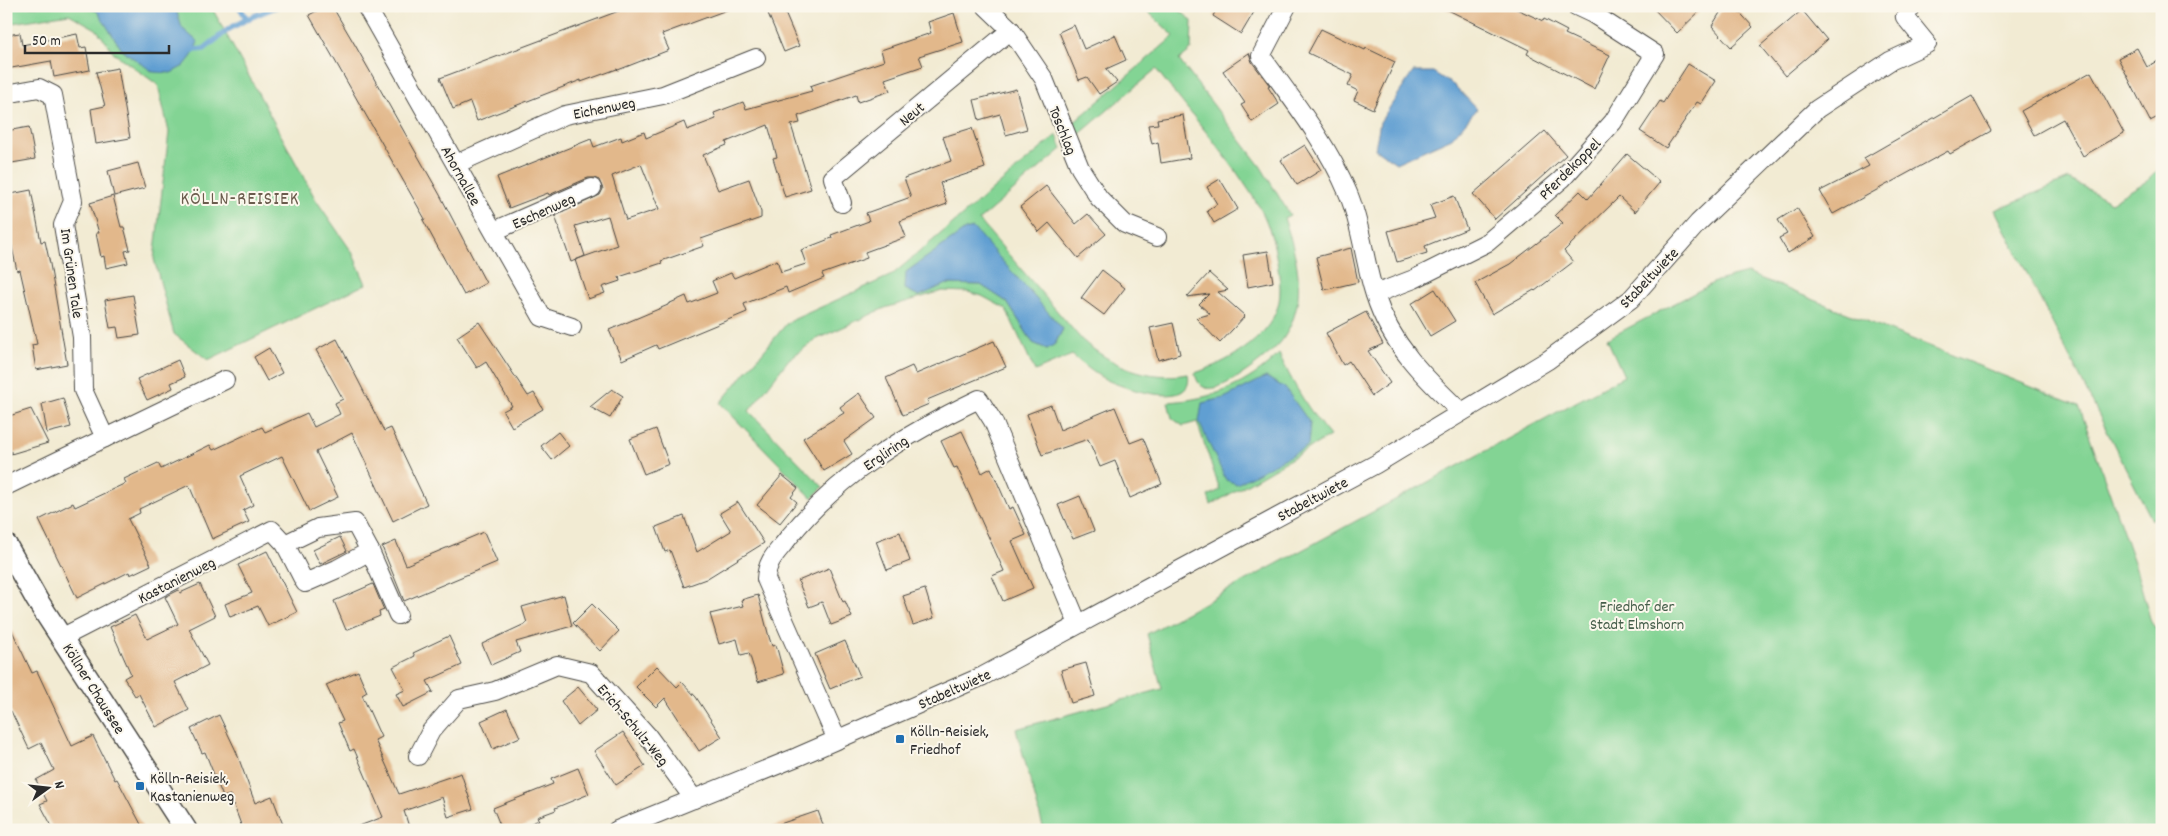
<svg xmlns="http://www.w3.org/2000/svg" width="2168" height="836" font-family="Dekko,sans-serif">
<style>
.green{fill:#83d494;stroke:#578060;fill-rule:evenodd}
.water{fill:#609fd2;stroke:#46657e}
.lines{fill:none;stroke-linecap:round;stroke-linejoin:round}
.stream{stroke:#609fd2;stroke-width:5.5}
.building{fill:#e2b88b;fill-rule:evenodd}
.minor-casing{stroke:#494844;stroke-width:20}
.tertiary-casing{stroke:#494844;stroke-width:24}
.minor{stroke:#fff;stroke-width:18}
.tertiary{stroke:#fff;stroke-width:21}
.poi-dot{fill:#1f6fb2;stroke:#fbf7ec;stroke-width:2}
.labels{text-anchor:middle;stroke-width:4;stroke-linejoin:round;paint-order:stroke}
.street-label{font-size:16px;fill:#2b2b2b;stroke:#fbf7ec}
.park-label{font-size:16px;fill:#455e4a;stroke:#fbf7ec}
.poi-label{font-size:16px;fill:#2b2b2b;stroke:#fbf7ec;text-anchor:start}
.quarter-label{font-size:19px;letter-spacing:1px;fill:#6b5c4d;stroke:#fbf7ec}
</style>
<rect width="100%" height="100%" fill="#fbf7ec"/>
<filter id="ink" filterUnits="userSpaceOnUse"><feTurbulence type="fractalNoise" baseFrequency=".02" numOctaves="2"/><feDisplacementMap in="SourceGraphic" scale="10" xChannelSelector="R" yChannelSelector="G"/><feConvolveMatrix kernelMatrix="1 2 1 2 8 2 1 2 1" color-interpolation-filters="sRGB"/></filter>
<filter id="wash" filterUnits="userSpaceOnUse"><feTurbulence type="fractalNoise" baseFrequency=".0096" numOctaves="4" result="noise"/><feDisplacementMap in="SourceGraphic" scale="20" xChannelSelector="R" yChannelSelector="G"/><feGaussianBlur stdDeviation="1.12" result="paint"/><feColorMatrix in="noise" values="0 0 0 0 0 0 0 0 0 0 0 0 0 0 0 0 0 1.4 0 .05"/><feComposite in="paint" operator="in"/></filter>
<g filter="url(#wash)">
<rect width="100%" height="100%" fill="#f2ebd3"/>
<g class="green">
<path d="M6,6H211L316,200L352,252L366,284L208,360L174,334L154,259L169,132L158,85L115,54L96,29L69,14L6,24Z"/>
<path d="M1142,6H1175L1192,21L1191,50L1179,60L1261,167L1290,215L1284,218C1294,247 1304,282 1295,313C1292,324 1287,334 1280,343C1269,356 1223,393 1206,388C1199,386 1196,379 1195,373C1226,363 1267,341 1278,306C1282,291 1279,275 1277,261C1274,243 1269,225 1261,210C1234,162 1190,114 1156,69L1075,138L1071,125L1174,36Z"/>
<path d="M1057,135L1062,149L979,220L1082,340C1112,366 1148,381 1188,374C1196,412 1123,388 1107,380C1094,374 1083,364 1072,355L1035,371L1006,309L982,296L968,292L942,291L885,308L817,339L789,359L749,411L823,487L812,498L720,403L788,322L892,275ZM936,252L1063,329L1055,344L1047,349L1033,343L1007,302L981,285L947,284L906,272Z"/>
<path d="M2162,166V510L2152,520L1995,210L2069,179L2111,202L2147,181Z"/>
<path d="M1747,273L2079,406L2135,565L2151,622L2162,637V830H1044L1016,729L1162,689L1147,634L1624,376L1607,339L1717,281Z"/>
<path d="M1279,354C1293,384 1309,411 1330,436L1211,505L1208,496L1220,490L1197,422L1183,426L1172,418L1168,402C1213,399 1247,386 1279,354Z"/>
</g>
<g class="water">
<path d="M82,6H175L182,28L198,42L192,56L184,66L171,73L153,72L122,50L97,11Z"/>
<path d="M1413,72H1433L1455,86L1477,109L1452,138L1396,163L1375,149L1380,122Z"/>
<path d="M973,228L1063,329L1055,344L1047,349L1033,343L1007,302L981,285L947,284L919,296L905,289L906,272L965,230Z"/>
<path d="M1266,377L1285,388L1310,423L1308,446L1237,484L1226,480L1199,422L1202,403L1224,398Z"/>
</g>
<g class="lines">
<g class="stream">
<path d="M239,6L247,19L278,6"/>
<path d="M194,50L204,49L229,29L247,19"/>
</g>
</g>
<g id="blocks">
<g class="building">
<path d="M326,6H332L355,45L440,195L486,283L464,295L423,220L425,219L309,15Z"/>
<path d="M632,6L732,8L662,34L669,50L618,70L617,69L581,82V80L477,121L470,102L453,109L440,78Z"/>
<path d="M765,6H782L799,46L784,52Z"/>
<path d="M1218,6H1244L1254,12L1241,34L1213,16Z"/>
<path d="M1440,6H1510L1543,21L1544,19L1567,31L1565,34L1610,55L1594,89L1527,54L1529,50Z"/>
<path d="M1651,6H1705L1677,33Z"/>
<path d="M1724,6H1734L1753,27L1731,47L1712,26Z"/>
<path d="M1802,10L1827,40L1785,76L1760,46Z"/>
<path d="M954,13L963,42L919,56L923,66L885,79L890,91L858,102L856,95L798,116L800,123L791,125L811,189L785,197L773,158L777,157L768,125L726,142L727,145L703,155L718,190L749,179L761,212V218L701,239L704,246L661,261L662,263L619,277L620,281L602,287L605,293L588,299L575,260L617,245L608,216L575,226L585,256L571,262L555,216L600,195L603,189L599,180L594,178H588L549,195L548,193L509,208L497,177L591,139L594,147L621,137L622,141L644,132L646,138L684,122L687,130L716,119L714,113L743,102L746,109L812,91L810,86L884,61L881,50L931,33L928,22ZM641,164L659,209L626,220L612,176Z"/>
<path d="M1074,25L1084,49L1115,35L1126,60L1106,69L1117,82L1099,94L1087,77L1079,80L1059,32Z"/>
<path d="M1321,29L1365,50L1366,48L1395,62L1373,109L1354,100L1358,91L1348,86L1353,75L1308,53Z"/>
<path d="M20,33L22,45L77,34L80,48L86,47L90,70L54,77L51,61L6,69V35Z"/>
<path d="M2137,48L2147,67L2162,59V115L2150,121L2118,58Z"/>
<path d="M1249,53L1252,62L1270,86L1268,87L1279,104L1252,122L1241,105L1245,103L1223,71Z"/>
<path d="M1688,64L1716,81L1701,104L1697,102L1666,148L1640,131L1660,101L1663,103Z"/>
<path d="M118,68L130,138L96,144L91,109L105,106L96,72Z"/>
<path d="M2091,72L2124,133L2083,156L2063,119L2034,135L2021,111Z"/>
<path d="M1016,89L1027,129L1006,135L1000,114L979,120L974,100Z"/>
<path d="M1972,96L1991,131L1950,154L1948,151L1833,214L1820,191L1869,166L1864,158Z"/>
<path d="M1183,115L1190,158L1161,163L1158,142L1152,144L1148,125L1158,124L1157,119Z"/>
<path d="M29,127L35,159L6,164V131Z"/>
<path d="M972,128L985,168L940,183L947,204L900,221L906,237L865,252L867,258L822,274L824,278L788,293L786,287L744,304L747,312L658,349L656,345L622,360L609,330L668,305V304L686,296L689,304L717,293L712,281L731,273L734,278L777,260L781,272L806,264L801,250L832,238L831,235L869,221L866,213L911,197L904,178L951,161L943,137Z"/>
<path d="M1545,131L1566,155L1495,219L1473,194Z"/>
<path d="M1305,145L1321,170L1297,185L1281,160Z"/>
<path d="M1627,154L1660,182L1635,212L1619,197L1564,251L1573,262L1535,291L1534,290L1492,314L1475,283L1510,264L1563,223L1555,215L1580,191L1588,199Z"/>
<path d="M138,163L145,188L114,196L108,171Z"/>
<path d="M1220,179L1238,209L1214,223L1207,211L1217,204L1207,187Z"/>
<path d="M1046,186L1076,224L1088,214L1106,234L1078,258L1049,223L1039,232L1020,207Z"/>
<path d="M31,190L41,242L45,241L50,264L67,364L36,370L32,345L37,344L20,270L17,271L6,218V195Z"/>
<path d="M113,196L121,227H124L130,250L125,251L128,263L106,268L104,256L101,257L96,233H99L90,203Z"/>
<path d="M1454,196L1467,229L1425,246L1427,253L1397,262L1388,231L1435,218L1430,205Z"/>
<path d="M1797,208L1815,237L1788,253L1779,238L1787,234L1778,220Z"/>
<path d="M1351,248L1358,282L1324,290L1316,257Z"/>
<path d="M1268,251L1273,282L1248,287L1243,255Z"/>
<path d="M1102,270L1125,288L1104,315L1081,298Z"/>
<path d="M1209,273L1228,290L1218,292L1245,316L1220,343L1196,318L1210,314L1199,304L1209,294L1187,297Z"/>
<path d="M1435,289L1455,321L1430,336L1411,304Z"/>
<path d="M133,295L140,335L119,338L117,327L110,328L105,300Z"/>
<path d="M1366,312L1383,344L1368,351L1390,383L1372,396L1349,361L1343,365L1326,333Z"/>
<path d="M479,322L528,396L534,393L543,409L512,427L503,411L512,406L486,362L477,368L457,337Z"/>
<path d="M1173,323L1180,354L1158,360L1150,328Z"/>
<path d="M337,339L384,431L391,428L427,504L393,521L352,433L316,452L338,497L309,511L282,456L240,476L253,505L243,510L249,522L212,539L189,485L139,509L140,513L128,519L151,565L130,575L129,572L77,598L39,520L73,503L75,507L126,483L124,479L158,463L161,469L210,445L213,450L262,427L265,432L307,413L314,427L340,414L335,403L343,399L316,350Z"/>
<path d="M994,341L1006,367L927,400L929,404L903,415L886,378L912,366L916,374Z"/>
<path d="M269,348L282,373L267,381L254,357Z"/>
<path d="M178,360L185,377L171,383L173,388L147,400L137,379Z"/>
<path d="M612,389L623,396L610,418L590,407Z"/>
<path d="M859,393L876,418L844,441L852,454L824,471L803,438L844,413L840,407Z"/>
<path d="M63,398L71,427L47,433L42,404Z"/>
<path d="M1051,405L1060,430L1115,407L1130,443L1143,438L1162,484L1130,498L1115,461L1100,467L1088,439L1042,455L1027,414Z"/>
<path d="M31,409L48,443L11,454V451L6,453V417Z"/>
<path d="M656,429L669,464L644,474L630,439Z"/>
<path d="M962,431L982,473L991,468L1009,509L1013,507L1026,535L1012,541L1033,588L1003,601L992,576L1004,571L957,467L954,468L941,441Z"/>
<path d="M558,432L569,446L552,460L541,446Z"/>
<path d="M782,475L798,488L791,497L797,502L780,523L757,505Z"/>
<path d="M1080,496L1094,531L1073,539L1058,505Z"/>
<path d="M738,502L764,543L706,579L684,587L670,550L665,552L656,527L684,516L697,552L731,531L720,513Z"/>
<path d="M484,532L497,562L404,601L382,547L396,541L406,565Z"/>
<path d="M900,532L910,561L887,570L876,541Z"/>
<path d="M340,537L347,551L320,564L313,550Z"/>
<path d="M267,551L297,612L268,626L258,606L230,617L225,604L252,593L238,565Z"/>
<path d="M829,568L843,602L845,601L852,617L831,625L822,602L809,607L798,581Z"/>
<path d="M200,584L215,616L189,629L208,665L175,682L189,710L156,727L139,694L135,696L124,678L131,674L110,627L135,615L147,639L178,624L165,597L179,590L180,593Z"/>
<path d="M373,584L384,610L379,612L380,616L346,630L334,601Z"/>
<path d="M925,589L934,618L913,625L903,596Z"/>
<path d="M564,595L572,626L516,642L520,652L491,665L482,644L527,623L522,607Z"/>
<path d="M758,595L769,637L772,646L776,645L784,674L758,682L749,653L741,655L737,639L719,644L710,614L743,606L741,600Z"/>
<path d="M592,604L619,631L600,651L573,623Z"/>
<path d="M6,618L32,673L37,671L72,746L93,736L115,780L117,779L144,830H54L40,804L47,801L36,780L54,770L41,743L29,749L11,711L6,713Z"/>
<path d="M449,636L462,665L427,681L433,692L403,707L396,694L405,690L393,667L415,656L413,653Z"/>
<path d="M845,641L860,676L830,689L815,654Z"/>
<path d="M1086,663L1095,696L1071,703L1061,670Z"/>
<path d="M657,666L677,687L682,682L696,697L722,737L699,751L665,698L656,707L636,687Z"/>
<path d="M358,671L367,692L362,695L381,737L375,740L399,794L461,773L473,809L448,817L442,797L404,811L410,830H355L354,828L383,817L354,749L350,751L338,723L343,721L326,685Z"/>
<path d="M578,687L597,710L578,726L561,701Z"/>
<path d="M507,709L520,737L493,749L481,721Z"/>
<path d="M219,715L236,751L255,803L272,796L285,830H243L230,795L223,797L205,752L202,753L191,729Z"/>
<path d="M623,732L645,766L616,785L594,751Z"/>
<path d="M578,768L589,794L555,808L556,810L537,817L539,820L515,830H502L493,808L553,784L551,779Z"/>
<path d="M818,811L825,830H771V827Z"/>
</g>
</g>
</g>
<g filter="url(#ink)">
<use href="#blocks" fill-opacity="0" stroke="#494844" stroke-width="1"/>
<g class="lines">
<g class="minor-casing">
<g id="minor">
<path d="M366,6L542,317L572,327"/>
<path d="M986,6L1011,30L1044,79L1080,168L1099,198L1125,224L1157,237"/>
<path d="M1287,6L1261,56C1292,99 1327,143 1348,193C1362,226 1364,262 1375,295C1391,345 1424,377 1461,412"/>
<path d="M6,94L39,88L53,95L73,201L63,225L82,337L83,390L105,438L6,486"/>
<path d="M456,164L565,115L663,95L756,58"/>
<path d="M842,203L833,178L1011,30"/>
<path d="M494,231L592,188"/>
<path d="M1375,294L1414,279L1488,242L1562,179L1613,122L1655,54L1593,14L1576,6"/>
<path d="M105,438L225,380"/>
<path d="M370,551L398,615"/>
<path d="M63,637L272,530L285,544L318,528L355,523L370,551L337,569L305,583L285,544"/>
<path d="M837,740L766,579C767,559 778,552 789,537C841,473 906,434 979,399L993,421L1078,624"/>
<path d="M418,756L431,731L459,699L495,691L557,665L591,673L647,735L694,799"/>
<path d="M617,830L797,757L983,676L1376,464L1548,360L1631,299L1698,223L1817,109L1890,61L1927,44L1905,17L1912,6"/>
</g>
</g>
<g class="tertiary-casing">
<path id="tertiary" d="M6,545L37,600L186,830"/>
</g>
<use href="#minor" class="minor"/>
<use href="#tertiary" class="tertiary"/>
</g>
</g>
<g class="poi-dot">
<rect x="895" y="734" width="10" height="10" rx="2.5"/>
<rect x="135" y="781" width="10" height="10" rx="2.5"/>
</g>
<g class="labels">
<g class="street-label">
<text transform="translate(604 107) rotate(-11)" y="6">Eichenweg</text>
<text transform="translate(911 113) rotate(-40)" y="6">Neut</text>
<text transform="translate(1064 130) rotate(68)" y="6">Toschlag</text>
<text transform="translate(1569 168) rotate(-45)" y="6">Pferdekoppel</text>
<text transform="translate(462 175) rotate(61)" y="6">Ahornallee</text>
<text transform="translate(543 210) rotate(-24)" y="6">Eschenweg</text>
<text transform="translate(73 273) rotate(82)" y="6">Im Grünen Tale</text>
<text transform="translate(1648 277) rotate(-46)" y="6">Stabeltwiete</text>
<text transform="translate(885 452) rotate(-34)" y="6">Ergliring</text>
<text transform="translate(1312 498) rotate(-28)" y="6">Stabeltwiete</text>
<text transform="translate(176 579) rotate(-27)" y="6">Kastanienweg</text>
<text transform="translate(95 688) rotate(58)" y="6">Köllner Chaussee</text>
<text transform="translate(954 688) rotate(-24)" y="6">Stabeltwiete</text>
<text transform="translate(634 724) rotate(50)" y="6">Erich-Schulz-Weg</text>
</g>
<g class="park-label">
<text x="1637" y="611">Friedhof der<tspan x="1637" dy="18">Stadt Elmshorn</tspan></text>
</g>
<g class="poi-label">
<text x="910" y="736">Kölln-Reisiek,<tspan x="910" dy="18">Friedhof</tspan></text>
<text x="150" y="783">Kölln-Reisiek,<tspan x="150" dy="18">Kastanienweg</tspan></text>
</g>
<g class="quarter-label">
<text x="240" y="204">KÖLLN-REISIEK</text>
</g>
</g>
<rect width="2168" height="836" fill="none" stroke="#fbf7ec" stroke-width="25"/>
<g transform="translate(48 788) rotate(75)" stroke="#fbf7ec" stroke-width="4" paint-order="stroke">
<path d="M0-4L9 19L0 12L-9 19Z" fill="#2b2b2b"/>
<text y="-8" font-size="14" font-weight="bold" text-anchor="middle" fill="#2b2b2b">N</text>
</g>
<path d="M25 45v8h144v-8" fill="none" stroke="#2b2b2b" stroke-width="2.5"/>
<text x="32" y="45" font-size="15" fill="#2b2b2b" stroke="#fbf7ec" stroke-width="4" paint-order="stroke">50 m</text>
</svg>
